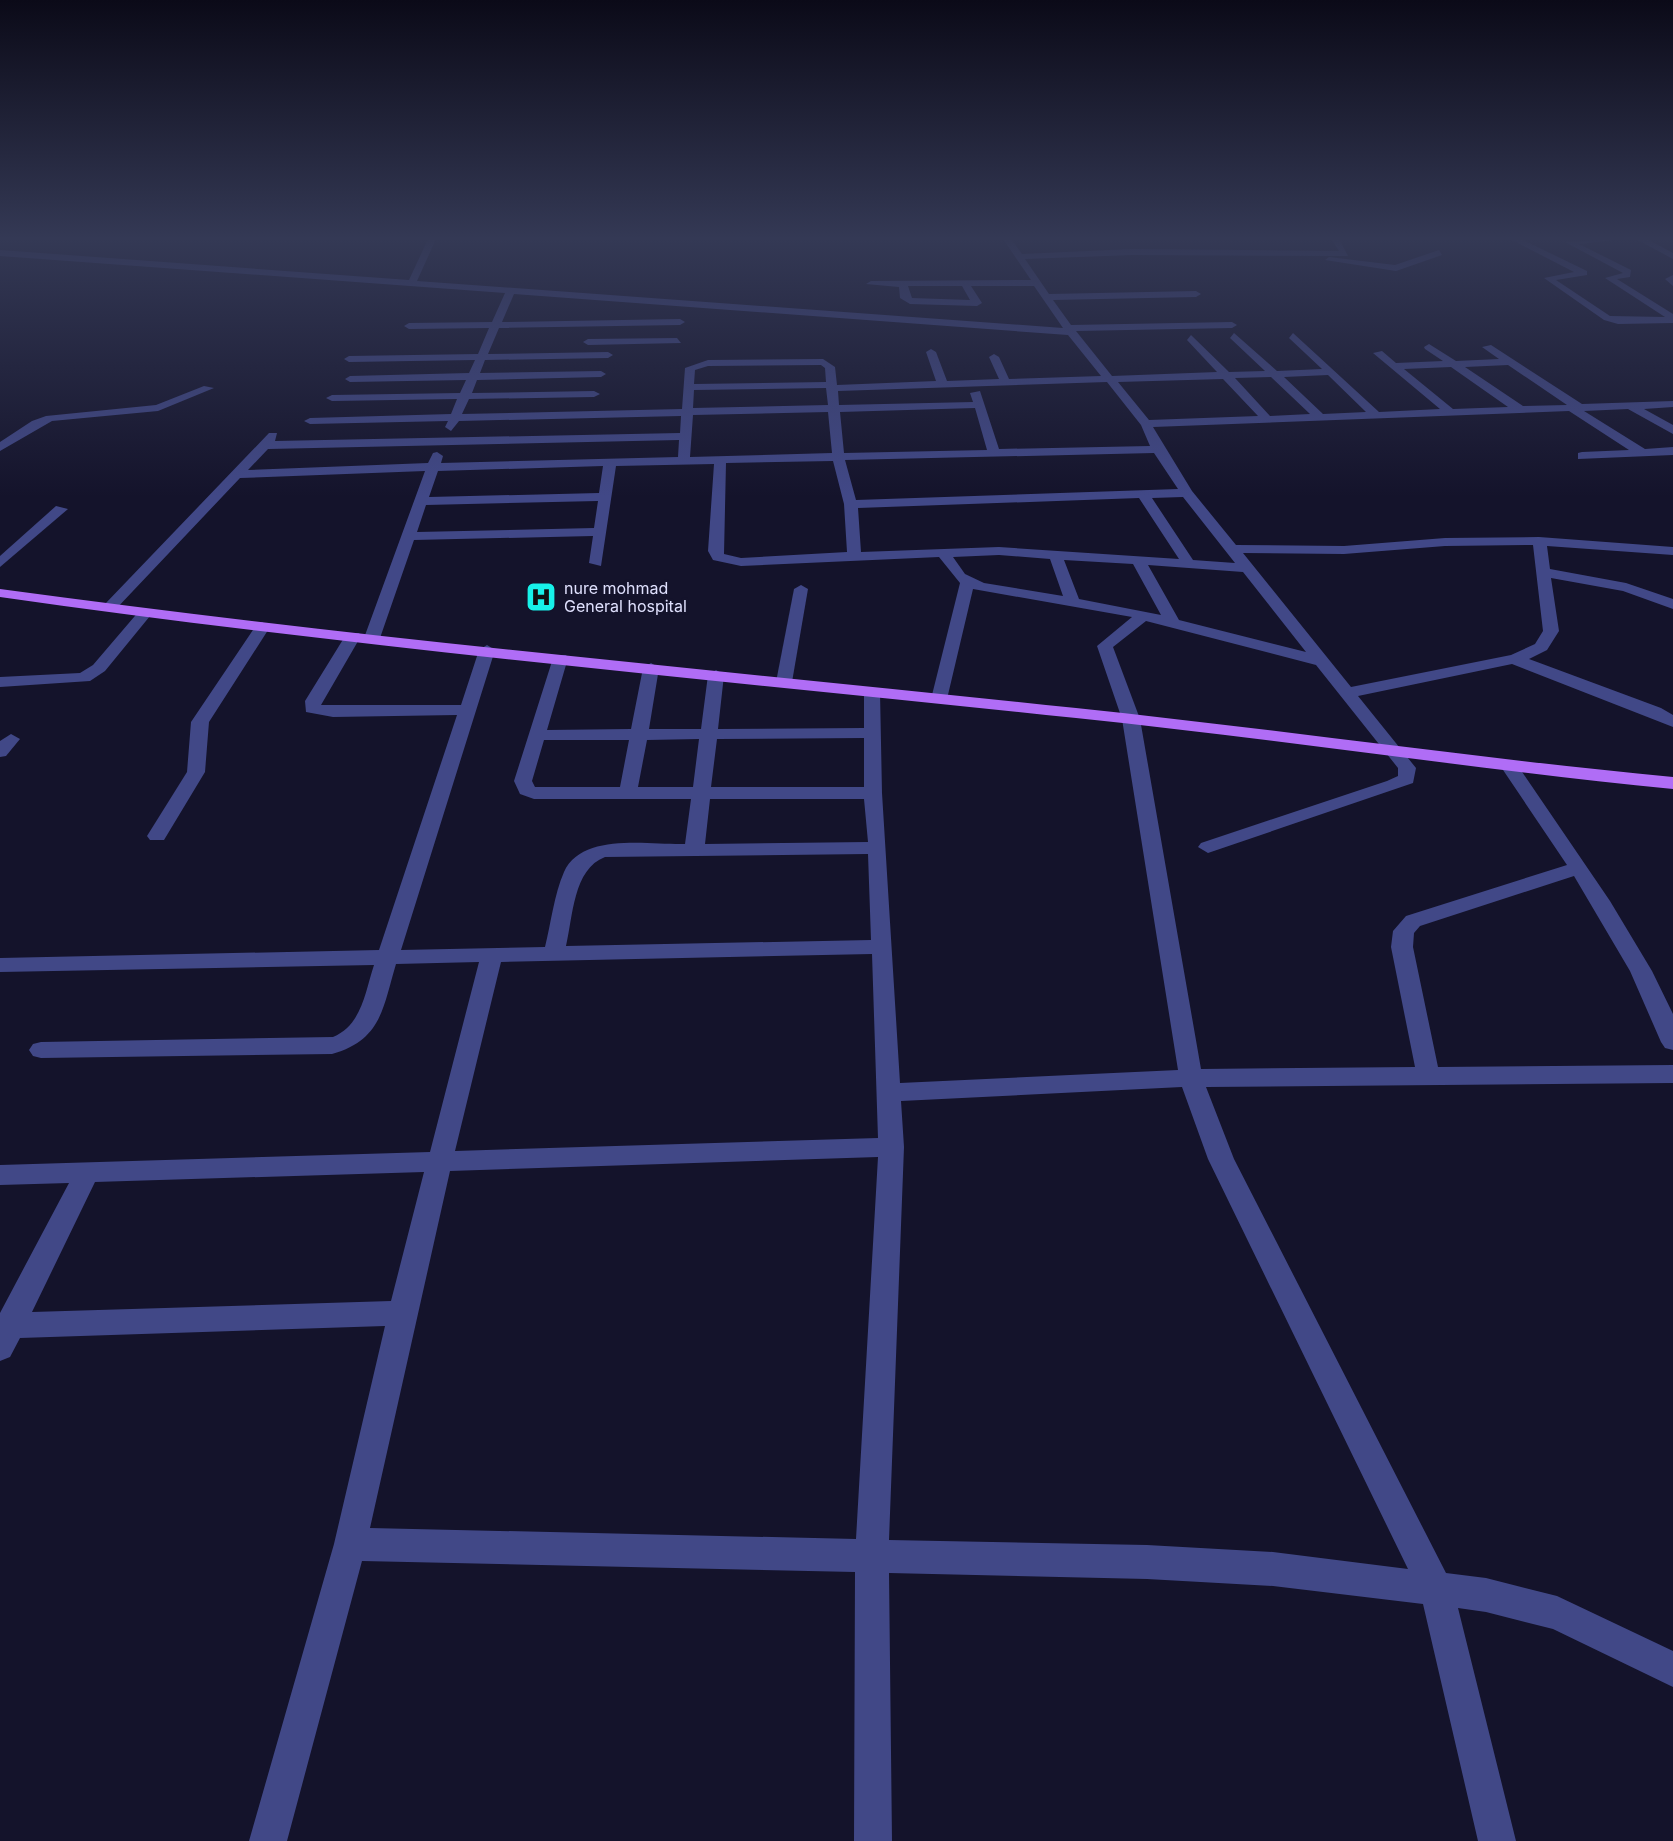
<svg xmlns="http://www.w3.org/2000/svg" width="1673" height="1841" font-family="Inter,sans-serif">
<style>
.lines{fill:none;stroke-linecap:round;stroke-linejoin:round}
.minor{fill:#414887;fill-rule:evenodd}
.major{fill:#b06df6;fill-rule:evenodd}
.labels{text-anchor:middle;stroke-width:5;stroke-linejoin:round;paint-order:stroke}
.far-poi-label{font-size:16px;fill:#dfe0fd;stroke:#14132b;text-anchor:start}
</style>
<rect width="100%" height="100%" fill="#14132b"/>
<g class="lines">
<g class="minor">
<path d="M428,239H436L417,281L1063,328L1034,286H971L982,303L977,306L910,304L900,298L899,287L866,284L871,281L1031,280L1003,239H1011L1022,254L1132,249L1339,251L1331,239H1339L1348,256L1132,255L1025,259L1049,294L1196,291L1201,294L1196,297L1053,300L1071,325L1232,322L1237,325L1232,328L1076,331L1112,376L1217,372L1187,340L1191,335L1229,372L1265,371L1230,338L1234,333L1277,371L1322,369L1289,338L1293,333L1379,412L1440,409L1373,353L1382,351L1396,363L1443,361L1425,349L1424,347L1429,344L1456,361L1499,359L1482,347L1491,345L1582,404L1673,401V407L1644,409L1673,425V434L1628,409L1584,411L1645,449L1673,447V455L1578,459V453L1582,452L1629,450L1569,411L1153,427L1192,491L1236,545L1344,546L1445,538L1539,537L1673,547V555L1547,546L1550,569L1626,583L1673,599V609L1623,591L1551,578L1559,631L1547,650L1529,659L1661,708L1673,715V727L1512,664L1358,696L1416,768L1413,783L1208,853L1198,847L1201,843L1387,781L1398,776V768L1316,665L1146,621L1113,647L1140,719L1201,1069L1415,1067L1391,947L1393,931L1406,916L1567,865L1501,767L1510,762L1516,763L1610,901L1652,971L1673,1014V1050L1665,1048L1661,1042L1630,971L1574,876L1420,926L1414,933L1413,947L1438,1067L1673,1065V1083L1206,1087L1234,1159L1446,1573L1486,1578L1557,1596L1673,1651V1687L1553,1629L1486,1612L1458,1608L1516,1841H1478L1423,1604L1273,1586L1147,1579L889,1573L892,1841H854L855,1572L362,1561L287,1841H249L334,1544L385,1326L20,1338L10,1357L0,1361V1313L69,1183L0,1185V1165L430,1152L479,962L396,964C383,1007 382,1040 332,1054L41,1058L33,1056L29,1050L33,1044L41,1042L333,1037C362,1025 365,992 374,965L0,972V958L379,950L457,715L333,717L306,712L305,701L347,633H359L361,636L321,705H461L479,650L487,645L495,650L401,950L545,947C551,923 554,895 564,872C582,832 649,845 685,844L691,799H534L520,794L514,781L554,655H566L568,658L547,730L631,729L643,668L651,663L659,668L649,729H701L708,675L716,670L724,675L718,729L864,728V692L872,687L880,692L882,793L900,1083L1178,1070L1122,719L1097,646L1132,617L973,589L947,699L945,703H933L931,699L960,583L939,557L741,566L713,560L708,551L714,464L616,466L601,566L589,563L593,536L414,540L380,638L372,643L364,638L425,471L240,478L115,610H105V604L269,433H277L275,441L680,433L681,416L459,421L451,431L445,427L448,421L310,424L304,421L310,418L451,414L457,399L332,401L326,398L332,395L460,393L466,380L350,382L345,379L350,376L469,373L475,360L349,362L344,359L349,356L478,354L489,328L409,329L404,326L409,323L492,322L505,293L0,256V250L409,280ZM908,286H962L970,300L912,298ZM514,294L1068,335L1101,376L1009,379L999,357L994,354L989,357L999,379L947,381L936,352L931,349L926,352L936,381L837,385L835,367L823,359L708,360L685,368L682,409L462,414L469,399L594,397L600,394L594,391L472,393L477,380L601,377L606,374L601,371L480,373L485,360L608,358L613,355L608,352L488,354L499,328L680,325L685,322L680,319L502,322ZM821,365L825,368L826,382L694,384L695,370L708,366ZM1508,365L1567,405L1523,406L1465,367ZM1451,367L1508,407L1453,409L1404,369ZM1328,375L1366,412L1323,414L1284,377ZM1271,377L1310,414L1270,416L1235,378ZM1223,379L1258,416L1149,420L1118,382ZM1107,382L1141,425L1150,446L999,449L980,391L970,393L973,402L839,405L838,391ZM826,388L828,405L693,408L694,390ZM975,408L987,450L844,453L840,412ZM828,412L832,453L690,457L693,415ZM679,440L678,457L441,463L443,456L437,452L433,453L428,463L248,470L268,449ZM1154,453L1178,489L856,500L845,460ZM833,461L844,504L847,552L741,558L724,554L726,463ZM603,466L599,493L429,497L438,471ZM1183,497L1235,563L1193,560L1152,498ZM1139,498L1179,559L999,547L861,552L858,508ZM598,501L594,528L417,532L426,505ZM1533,545L1543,631L1535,644L1511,655L1351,687L1243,553L1344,554L1445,546ZM999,555L1050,559L1063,596L984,583L965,574L953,557ZM1064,560L1133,564L1161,615L1079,599ZM1148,565L1243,572L1306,652L1179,620ZM864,738V787H711L717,739ZM699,739L693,787H638L647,740ZM544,740H629L620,787H535L532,781ZM710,799H864L868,842L705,844ZM868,854L871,940L566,946C573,917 573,869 605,857ZM872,954L878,1138L455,1151L501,962ZM1182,1087L1208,1159L1408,1569L1273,1552L1147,1545L889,1540L904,1147L901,1101ZM878,1157L856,1539L370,1528L450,1171ZM424,1172L391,1301L32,1312L95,1182Z"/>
<path d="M1510,239H1521L1587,271V275L1556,280L1610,316L1665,317L1605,278L1623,273L1565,242L1624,239L1579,244L1631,270L1630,277L1617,279L1673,314V323L1618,324L1604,320L1544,278L1574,272Z"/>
<path d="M1636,239H1647L1673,253V259Z"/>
<path d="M1439,250L1442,255L1396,271L1325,260L1329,257L1395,265Z"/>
<path d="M1673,275V286L1665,279Z"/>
<path d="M677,338L681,343L588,345L583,342L588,339Z"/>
<path d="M204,386L214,388L158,411L52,421L0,451V442L32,421L46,416L156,405Z"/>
<path d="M56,506L68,509L0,567V556Z"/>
<path d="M801,585L808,589L792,682L784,687L776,682L794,589Z"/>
<path d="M145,608L150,610V616L105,671L90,681L0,687V677L80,673L93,665L140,610Z"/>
<path d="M262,622L270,627L209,722L205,772L164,840H150L147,836L187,772L191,722L257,624Z"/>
<path d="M11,734L20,739L6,756L0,757V741Z"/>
</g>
<path class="major" d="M0,589C357,638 717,670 1076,708C1276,729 1474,758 1673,777V789C1474,769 1276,739 1076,718C717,680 357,648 0,597Z"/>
</g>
<linearGradient id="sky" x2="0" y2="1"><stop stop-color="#0b0a18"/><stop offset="0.48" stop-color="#343955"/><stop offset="1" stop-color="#343955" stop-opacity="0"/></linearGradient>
<rect width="1673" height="497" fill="url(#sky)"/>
<defs>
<g id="hospital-square" transform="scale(1.575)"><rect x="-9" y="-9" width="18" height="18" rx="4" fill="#17f1e9" stroke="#14132b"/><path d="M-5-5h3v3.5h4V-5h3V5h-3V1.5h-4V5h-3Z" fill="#111"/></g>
</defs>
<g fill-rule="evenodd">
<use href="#hospital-square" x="541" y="597"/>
</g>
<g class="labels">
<g class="far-poi-label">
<text x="564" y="594">nure mohmad<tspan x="564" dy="18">General hospital</tspan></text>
</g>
</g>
</svg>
